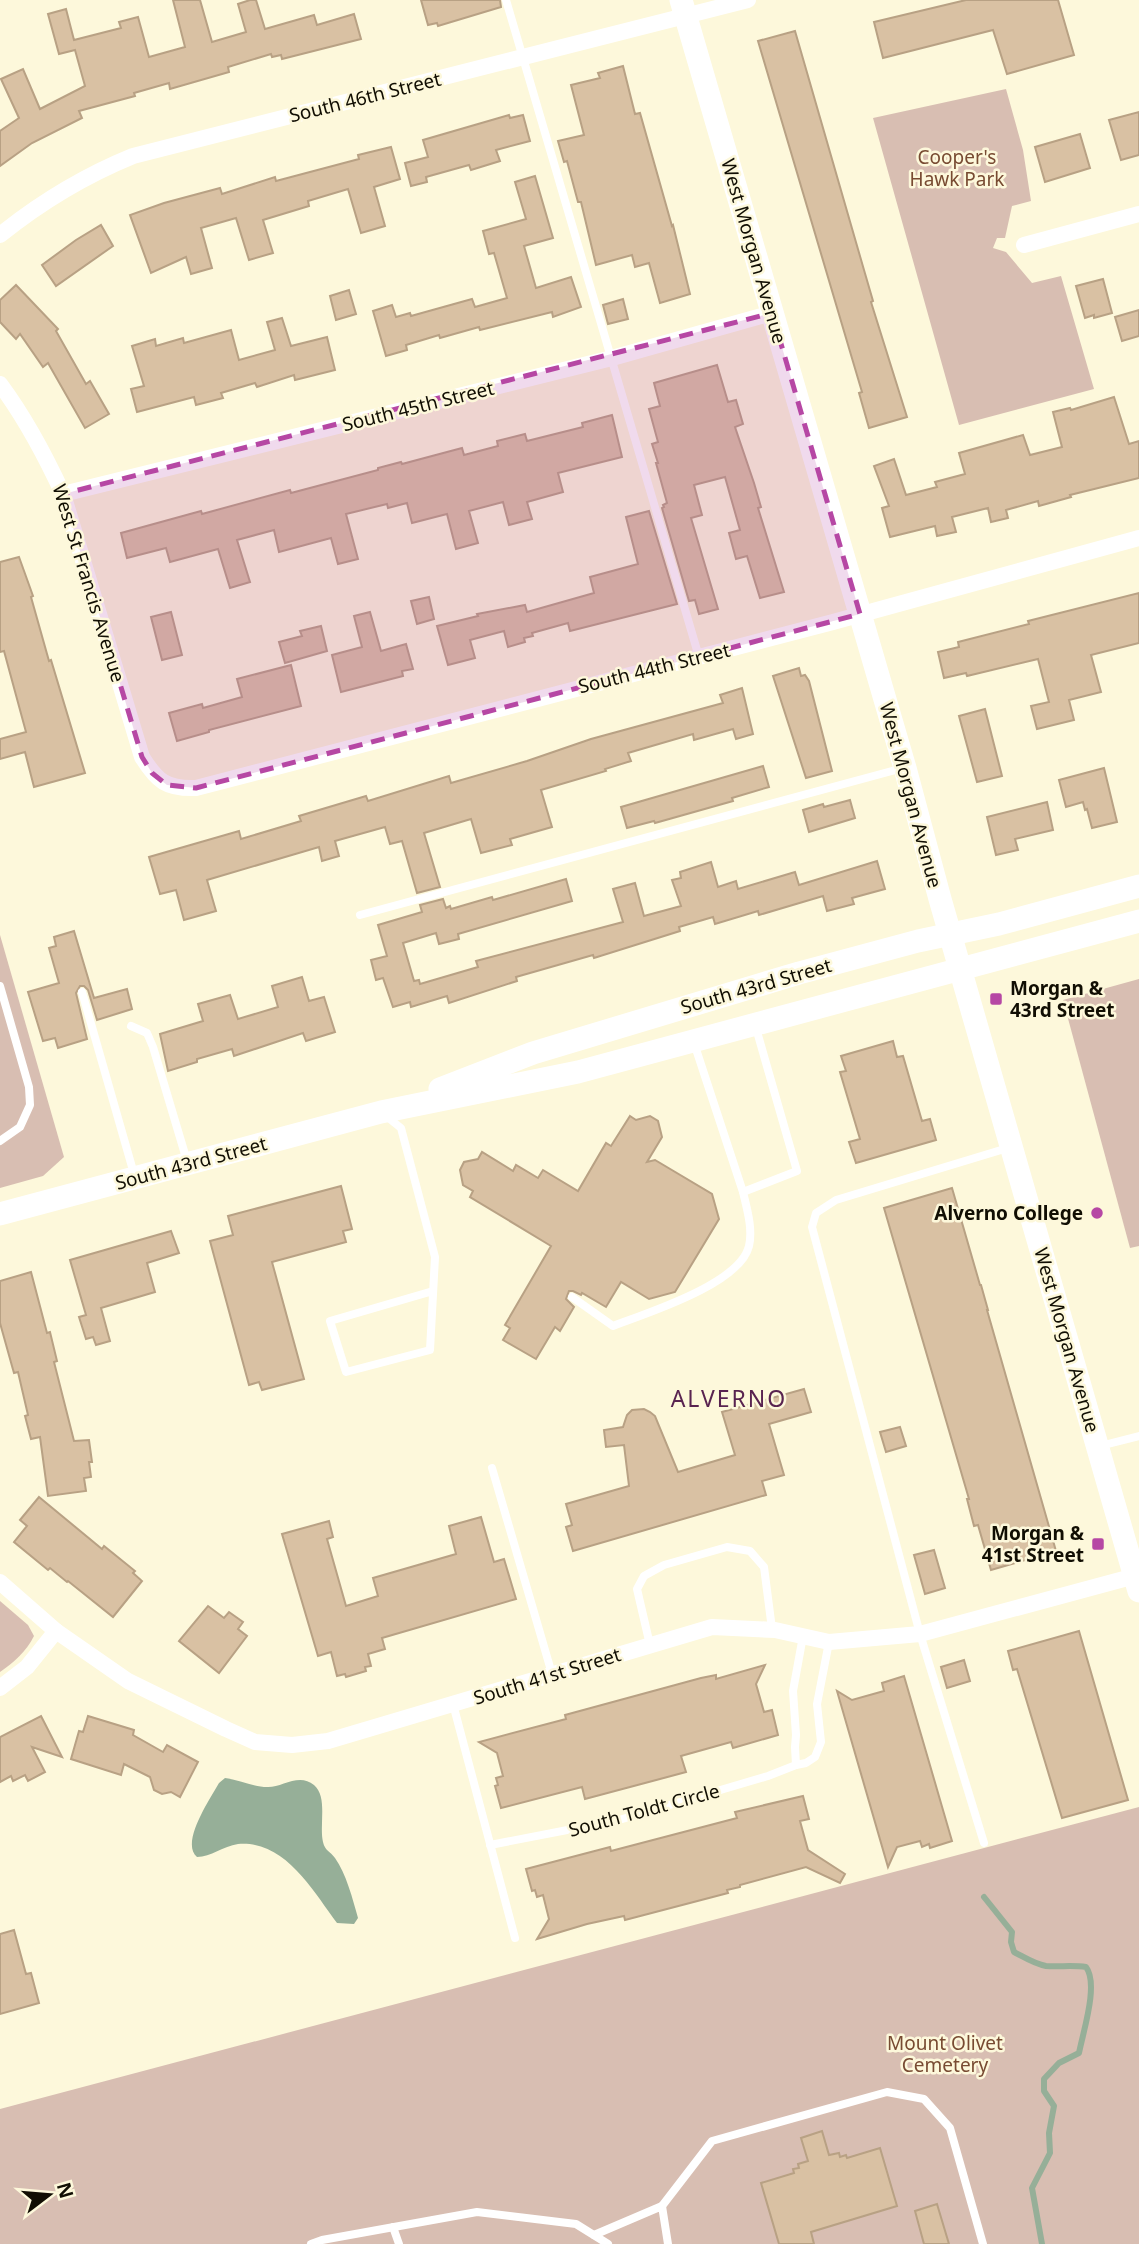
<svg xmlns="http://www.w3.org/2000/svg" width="1139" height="2244" font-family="'Noto Sans',sans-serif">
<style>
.green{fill:#d8beb2}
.water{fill:#96af98}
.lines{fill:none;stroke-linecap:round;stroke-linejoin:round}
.stream{stroke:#96af98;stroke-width:6}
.building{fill:#d9c1a3;stroke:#b8a184;stroke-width:2}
.lane{stroke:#fff;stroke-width:8}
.street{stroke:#fff;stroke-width:16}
.secondary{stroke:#fff;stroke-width:23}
.marked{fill:#b647a4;fill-opacity:0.2;stroke:#b647a4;stroke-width:5;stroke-dasharray:14 9;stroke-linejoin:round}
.poi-dot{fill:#b647a4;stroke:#fdf8db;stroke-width:2.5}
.labels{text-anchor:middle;stroke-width:5;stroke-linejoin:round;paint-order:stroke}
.street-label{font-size:19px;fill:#110e03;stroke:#fdf8db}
.park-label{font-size:19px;fill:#784b32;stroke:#fdf8db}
.poi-label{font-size:19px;font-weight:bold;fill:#110e03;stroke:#fdf8db;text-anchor:end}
.quarter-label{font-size:23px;letter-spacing:2px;fill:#592350;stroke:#fdf8db}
</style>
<rect width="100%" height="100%" fill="#fdf8db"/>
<g class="green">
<path d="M1006,89L1023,150L1031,201L1012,206L1005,238H997L993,248L1006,252L1032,283L1061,276L1094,389L959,425L873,118Z"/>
<path d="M0,935L64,1157L43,1176L0,1188Z"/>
<path d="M1139,979V1246L1130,1248L1063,1000Z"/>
<path d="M0,1601L28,1625L34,1636C26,1652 14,1662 0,1672Z"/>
<path d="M1139,1807V2244H0V2109Z"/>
</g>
<path class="water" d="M225,1778C239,1780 254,1787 267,1787C281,1788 299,1772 314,1785C328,1797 319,1825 323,1842C325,1851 330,1851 335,1858C346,1873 353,1900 358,1918L354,1924L337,1923C313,1891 285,1840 238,1844C223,1846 211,1857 197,1857C180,1843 210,1799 219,1783Z"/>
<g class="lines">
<path class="stream" d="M984,1897L1012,1932L1011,1942L1014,1952C1024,1957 1034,1964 1046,1966C1059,1967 1073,1965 1086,1967C1099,1984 1083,2032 1079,2053L1059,2063L1044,2079V2091L1054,2106L1049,2133L1050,2153L1032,2188L1042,2244"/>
</g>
<g class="building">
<path d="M173,0H200L212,42L246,32L238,4L250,0H256L265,29L314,15L317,25L354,14L361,39L282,59L281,55L272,57L271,54L228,67L229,72L170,89L169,83L134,93L135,96L79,111L82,118L32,143L0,166V131L19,118L1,79L23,69L40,109L85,86L75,50L59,54L48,14L66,9L74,40L121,28L119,22L138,17L149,57L185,47Z"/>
<path d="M421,0H500L501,7L438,26L437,23L428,25Z"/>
<path d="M966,0H1058L1074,55L1007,74L993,30L883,58L874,22Z"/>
<path d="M795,31L864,270L873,301L871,302L907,417L869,428L859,393L862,392L758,41Z"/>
<path d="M623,66L635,114L640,113L672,226L673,225L690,294L660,303L649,263L635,267L632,255L596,265L581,202H578L567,161L564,162L558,141L584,135L571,85L600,78L598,73Z"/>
<path d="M1139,112V155L1121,160L1109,120Z"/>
<path d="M509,115L510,118L523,115L530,141L496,150L500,161L471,170L469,165L426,177L427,182L411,186L405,163L428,157L423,140Z"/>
<path d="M1080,134L1090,168L1045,182L1035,147Z"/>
<path d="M391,147L400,179L374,187L385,226L361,233L348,189L308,201L309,206L263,220L273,253L249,260L236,218L201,228L212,268L191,274L186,257L151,273L130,215L164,203L220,188L222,194L275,177L276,181L359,159L358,155Z"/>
<path d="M535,176L553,238L524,246L536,288L571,277L581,307L553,317L552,312L480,330L479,327L440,338L439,335L406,345L407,350L386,356L373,311L392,305L396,317L410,313L411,316L472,299L475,307L507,298L494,253L489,254L483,231L526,219L515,182Z"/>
<path d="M101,225L113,246L56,286L42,265L76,240Z"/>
<path d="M1103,279L1112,313L1094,318V315L1085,318L1076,286Z"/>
<path d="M16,285L58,329L56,331L86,384L90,381L109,414L85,428L48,363L43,367L20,334L16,339L0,322V300Z"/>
<path d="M349,290L356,314L336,320L330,296Z"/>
<path d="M623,299L628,319L608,324L603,305Z"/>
<path d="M1139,310V336L1122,341L1115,317Z"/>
<path d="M282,318L291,346L327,337L335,370L295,380L294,375L257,387L255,383L221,393L223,398L196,405L194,397L137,412L131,389L144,386L132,346L155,339L156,346L183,338L184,343L231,330L239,360L275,350L267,322Z"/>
<path d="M717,365L728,402L736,400L743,424L735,427L754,483L761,507L758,508L784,592L760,598L747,556L736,559L729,533L740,530L725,477L694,485L702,515L691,518L718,609L699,614L695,600L689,601L662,508L664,507L663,505L667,503L656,463H658L652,444L658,442L649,409L660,406L654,383Z"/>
<path d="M1114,397L1129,444L1139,441V478L1070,495L1071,497L1039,506L1038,501L1006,510L1008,518L991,522L988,508L952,517L956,532L937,536L935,526L890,537L882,508L889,506L874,466L894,459L906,495L937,487L935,482L965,474L959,453L1023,435L1030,455L1062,447L1053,412L1070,408L1071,410Z"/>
<path d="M612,415L622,457L558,473L563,492L527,502L532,519L509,525L503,502L469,511L478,543L456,549L447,514L412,523L407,503L388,508L387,504L346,514L358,559L338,564L331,538L279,552L274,530L237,540L250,582L230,588L218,549L170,562L166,548L127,558L121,533L201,511L202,514L290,490L291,493L378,470V468L401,462L402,464L462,448L464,455L498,446L497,441L525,434L527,441L583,427L582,423Z"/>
<path d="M649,511L677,604L570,631L568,623L532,633L533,636L524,638L525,642L508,647L504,631L470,640L475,658L448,665L437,626L478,616L477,614L525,605L527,612L594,593L590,577L638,564L626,517Z"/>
<path d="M19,557L33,596L31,597L49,661L51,660L85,773L34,787L25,752L0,759V739L26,732L4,651L0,652V562Z"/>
<path d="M1139,593V643L1091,655L1101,692L1069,700L1074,720L1037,729L1031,706L1049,702L1038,659L967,676L966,673L944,678L938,652L959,647L958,642L1029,624L1028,621Z"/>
<path d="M429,597L434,619L417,624L411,601Z"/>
<path d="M171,612L182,655L162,660L151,617Z"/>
<path d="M370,612L381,651L406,644L413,669L402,671L403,676L341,692L332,655L362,647L354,616Z"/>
<path d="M321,626L327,651L285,663L279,642L302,636L300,631Z"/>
<path d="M291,665L301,706L209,730V732L177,741L169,713L202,704L203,708L242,697L237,679Z"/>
<path d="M799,668L801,676L805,675L809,681L832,771L806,778L773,676Z"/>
<path d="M742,688L753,734L736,739L733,729L694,740L693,734L628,753L631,761L605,769L606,771L541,790L552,827L510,839L512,845L481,853L471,819L424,833L440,887L417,893L402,841L390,844L385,827L335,841L339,856L322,861L319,847L207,880L216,911L184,920L176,890L160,894L149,857L239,831L241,839L301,821L299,816L366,796L368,801L449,776L451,783L527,761L591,739L723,703L720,695Z"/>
<path d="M985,709L1002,776L977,782L959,716Z"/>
<path d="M763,766L769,787L732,798L733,801L655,823L654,821L627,828L621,807Z"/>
<path d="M1104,768L1117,822L1092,828L1087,809L1085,810L1083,802L1066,807L1059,780Z"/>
<path d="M850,800L855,818L809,832L803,810L823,804L824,807Z"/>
<path d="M1047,802L1053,830L1015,839L1018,850L996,855L987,817Z"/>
<path d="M877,861L885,889L852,898L854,904L827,911L823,896L759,915L758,911L715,924L713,917L679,927L680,931L594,958L593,955L516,977L517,981L449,1003L447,996L411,1007L410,1002L393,1007L383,978L376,980L371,960L387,956L378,925L422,912L420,905L443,899L446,908L450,906L451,909L492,897L493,900L566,879L572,901L458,934L459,939L439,944L436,933L403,943L414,981L419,980L420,984L478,967L476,961L623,922L613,889L635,883L644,916L681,906L672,880L681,878L680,872L711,862L718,887L736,881L738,889L795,872L799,885Z"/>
<path d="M74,931L94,998L127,989L132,1009L97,1020L88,990L84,986H80L76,993L87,1039L58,1048L55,1038L43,1041L28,992L59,983L49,948L56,946L54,937Z"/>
<path d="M302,977L309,1001L324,997L335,1032L306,1041L303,1033L234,1056L232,1049L197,1059V1062L168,1071L160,1034L203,1021L198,1004L230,995L238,1019L278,1007L272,986Z"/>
<path d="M893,1041L897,1057L903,1056L922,1121L930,1119L936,1140L856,1163L849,1142L860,1139L840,1072L846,1071L841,1056Z"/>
<path d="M630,1116L636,1120L650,1116L658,1121L662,1137L647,1162L655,1160L712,1194L719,1219L675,1292L649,1299L621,1282L606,1307L582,1293L581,1295L573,1291H569L566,1299L574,1307L560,1331L555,1327L536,1359L503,1340L510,1328L505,1325L551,1246L470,1197L473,1191L463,1185L460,1170L464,1162L478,1159L482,1152L513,1171L516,1165L538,1178L543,1170L578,1191L606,1143L611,1146Z"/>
<path d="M341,1186L352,1229L343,1231L346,1242L272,1262L304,1379L262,1390L259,1382L249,1385L210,1241L233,1235L228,1216Z"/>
<path d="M952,1188L980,1285H981L988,1310H987L1056,1551L991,1570L978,1525L974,1526L967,1499H969L884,1208Z"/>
<path d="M171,1231L179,1253L147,1263L155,1292L101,1308L110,1341L96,1345L93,1337L86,1339L79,1317L86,1315L70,1260Z"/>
<path d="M31,1272L47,1333L50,1332L57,1361L54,1362L74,1441L89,1440L92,1462H89L91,1477L84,1478L86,1491L48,1496L40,1437L31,1439L25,1416L28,1415L18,1372L14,1373L12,1366L0,1323V1281Z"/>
<path d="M804,1389L811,1412L769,1424L784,1475L762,1481L766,1495L573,1551L566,1527L572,1525L566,1504L629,1486L624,1445L606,1447L604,1430L623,1427L627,1415L632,1410L644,1409L650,1412L655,1416L678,1472L735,1455L722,1412Z"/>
<path d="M900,1427L906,1446L886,1452L880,1432Z"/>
<path d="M39,1497L102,1549L104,1546L135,1571L133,1573L142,1581L113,1617L68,1581L67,1582L50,1568L48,1570L14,1542L27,1526L20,1520Z"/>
<path d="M481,1517L494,1562L504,1559L516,1599L382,1638L385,1649L368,1654L371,1666L365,1667L366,1671L346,1677L345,1674L337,1676L331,1652L318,1656L282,1534L329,1521L333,1537L327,1539L346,1606L378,1596L373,1578L456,1554L449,1526Z"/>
<path d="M934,1550L945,1588L925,1594L914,1555Z"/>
<path d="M208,1606L224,1618L229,1612L243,1622L238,1629L247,1636L219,1673L179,1641Z"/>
<path d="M1079,1631L1128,1800L1062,1818L1017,1669L1013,1670L1008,1651Z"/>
<path d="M964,1660L970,1681L947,1688L941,1667Z"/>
<path d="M765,1665L756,1684L764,1712L772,1710L778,1735L733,1748L731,1742L681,1756L686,1772L660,1779L585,1799L582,1787L501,1808L495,1786L498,1785L496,1778L503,1776L497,1753L479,1742L566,1719L565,1715L701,1678L716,1675V1679Z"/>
<path d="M904,1676L952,1841L930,1848L929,1844L922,1847L920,1841L897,1847L888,1867L837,1691L852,1700L884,1691L882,1683Z"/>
<path d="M41,1716L62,1757L32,1747L45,1772L28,1781L25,1775L13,1781L11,1776L0,1782V1737Z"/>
<path d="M88,1716L134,1730L133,1735L163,1752L167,1745L198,1762L180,1797L171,1792L162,1794L154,1790L150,1777L124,1764L121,1775L71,1759L79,1731L83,1732Z"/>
<path d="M803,1796L809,1819L800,1821L808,1850L845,1874L840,1883L806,1867L740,1885V1887L727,1890L728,1893L625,1920L624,1916L587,1924L537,1939L549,1919L543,1895L537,1897L535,1890L532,1891L526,1869L610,1847L611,1851L737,1818L735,1812Z"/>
<path d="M14,1930L26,1974L31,1973L39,2003L0,2014V1934Z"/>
<path d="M822,2131L829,2155L839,2153L840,2157L846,2155L847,2158L880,2148L897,2206L811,2232L814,2244H779L761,2183L794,2173L793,2169L799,2168L798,2164L808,2161L801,2138Z"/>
<path d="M937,2204L949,2244H924L915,2211Z"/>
</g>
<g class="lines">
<g class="lane">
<path d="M506,0L699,657"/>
<path d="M360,915L903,768"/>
<path d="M0,986L29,1087L30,1105L20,1127L0,1141"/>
<path d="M82,992L134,1174"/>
<path d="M131,1026L147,1033L153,1047L187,1161"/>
<path d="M694,1043L743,1192L797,1171L756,1028"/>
<path d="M386,1116L401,1128L435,1257L430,1350L346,1372L330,1321L433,1291"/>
<path d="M572,1297L613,1326C647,1313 740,1284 749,1246C753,1229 747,1209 743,1192"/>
<path d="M1100,1446L1139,1436"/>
<path d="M492,1468L552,1674"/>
<path d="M650,1645L637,1589L644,1576L664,1565L727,1547L750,1551L764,1567L772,1629"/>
<path d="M453,1704L515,1938"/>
<path d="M796,1765L795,1747L796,1735L793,1691L803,1636"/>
<path d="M984,1843L920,1634L812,1227L816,1213L836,1200L1011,1147"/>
<path d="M490,1845L619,1820L768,1776L796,1765L806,1763L815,1757L821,1742L817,1704L829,1642"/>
<path d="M662,2206L712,2141L887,2092L924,2099L950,2128L983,2244"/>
<path d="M393,2227L399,2244"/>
<path d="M594,2235L662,2206L668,2244"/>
<path d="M311,2244L322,2240L477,2212L576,2224L608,2244"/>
</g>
<g class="street">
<path d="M0,235C41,202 84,176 133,156L748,0"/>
<path d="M1024,245L1139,214"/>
<path d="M0,384C26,419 45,455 63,494L142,757C157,781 166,789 196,788L833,622L1139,538"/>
<path d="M63,494L612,358L772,313"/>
<path d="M0,1582L56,1631L128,1681L226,1729L255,1742L292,1745L328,1741L712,1627L775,1630L829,1642L920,1634L1135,1576"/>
<path d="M0,1688L27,1667L56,1631"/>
</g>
<g class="secondary">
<path d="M681,0L905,768L940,899L1139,1591"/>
<path d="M440,1089L533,1053L799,973L918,941L999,924L1139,886"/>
<path d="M0,1214L381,1112L578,1072L1139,921"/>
</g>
</g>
<path class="marked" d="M772,313L860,614L196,788L167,785L152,773L142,757L63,494Z"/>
<g class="poi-dot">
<rect x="989" y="992" width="14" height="14" rx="3.5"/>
<circle cx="1097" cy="1213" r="7"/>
<rect x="1091" y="1537" width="14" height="14" rx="3.5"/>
</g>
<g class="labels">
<g class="street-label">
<text transform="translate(365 97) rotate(-14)" y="7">South 46th Street</text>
<text transform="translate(754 251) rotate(74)" y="7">West Morgan Avenue</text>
<text transform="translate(418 406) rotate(-14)" y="7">South 45th Street</text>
<text transform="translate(89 583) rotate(73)" y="7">West St Francis Avenue</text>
<text transform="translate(654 668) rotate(-14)" y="7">South 44th Street</text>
<text transform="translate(911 795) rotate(75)" y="7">West Morgan Avenue</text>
<text transform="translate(756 986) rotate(-16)" y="7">South 43rd Street</text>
<text transform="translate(191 1163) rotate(-15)" y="7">South 43rd Street</text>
<text transform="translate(1067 1340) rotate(74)" y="7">West Morgan Avenue</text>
<text transform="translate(547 1676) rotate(-17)" y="7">South 41st Street</text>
<text transform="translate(644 1810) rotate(-15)" y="7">South Toldt Circle</text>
</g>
<g class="park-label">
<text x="957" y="164">Cooper's<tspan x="957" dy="22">Hawk Park</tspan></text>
<text x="945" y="2050">Mount Olivet<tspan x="945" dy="22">Cemetery</tspan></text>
</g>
<g class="poi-label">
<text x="1010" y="995" text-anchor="start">Morgan &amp;<tspan x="1010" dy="22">43rd Street</tspan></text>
<text x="1083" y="1220">Alverno College</text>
<text x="1084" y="1540">Morgan &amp;<tspan x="1084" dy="22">41st Street</tspan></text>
</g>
<g class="quarter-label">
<text x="729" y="1407">ALVERNO</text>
</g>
</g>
<g transform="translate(49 2195) rotate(74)" stroke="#fdf8db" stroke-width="5" paint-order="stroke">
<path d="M0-5L12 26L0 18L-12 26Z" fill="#110e03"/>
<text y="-10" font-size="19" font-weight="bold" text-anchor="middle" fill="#110e03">N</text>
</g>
</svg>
